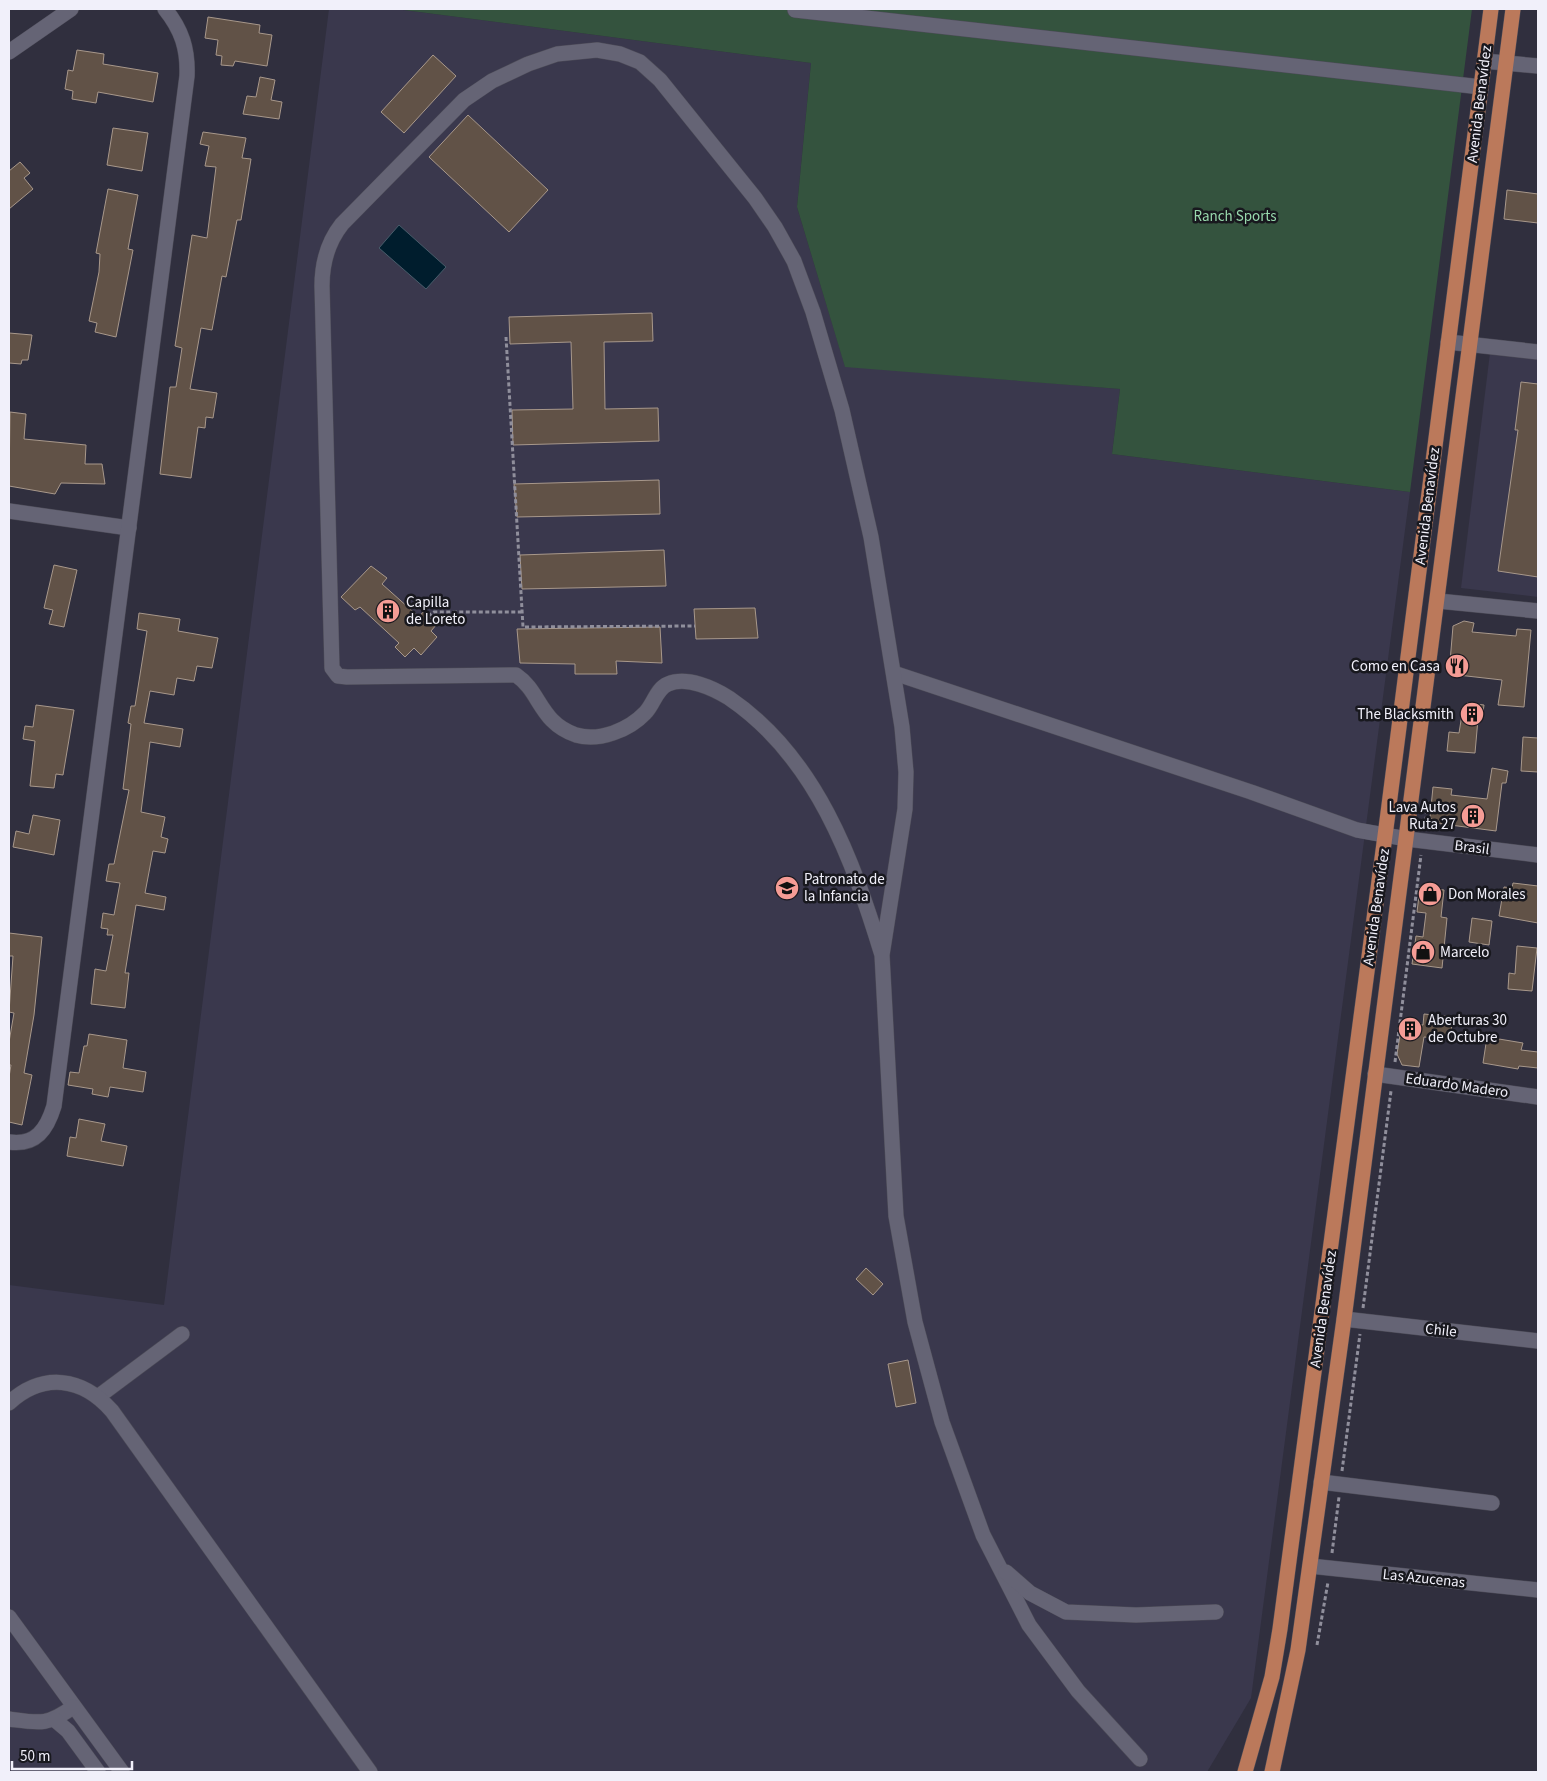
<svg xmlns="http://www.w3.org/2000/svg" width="1547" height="1781" font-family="'Source Sans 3',sans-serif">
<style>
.built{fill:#3a384d}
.green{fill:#34533e}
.water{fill:#001d2d;stroke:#485c6a}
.building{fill:#615247;stroke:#a8988b}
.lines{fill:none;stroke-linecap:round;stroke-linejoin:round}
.minor-casing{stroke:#4c4b57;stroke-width:16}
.major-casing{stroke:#4c4b57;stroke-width:16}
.path{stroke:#908f9c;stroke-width:3;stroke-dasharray:4 2.5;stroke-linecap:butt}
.minor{stroke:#656475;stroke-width:15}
.major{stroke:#bb795b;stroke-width:15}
.labels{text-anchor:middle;stroke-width:5;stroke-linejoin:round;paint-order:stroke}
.street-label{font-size:15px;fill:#f1f0fa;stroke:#18181e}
.park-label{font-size:15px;fill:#98d9ad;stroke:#18181e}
.poi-label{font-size:15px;fill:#f1f0fa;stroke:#18181e;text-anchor:start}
</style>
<rect width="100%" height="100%" fill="#302f3e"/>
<g class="built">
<path d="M329,9H396L811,63L797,207L845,366L1120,389L1112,454L1410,492L1251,1698L1207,1772H9V1285L164,1305Z"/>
<path d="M1490,353L1538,359V597L1461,588Z"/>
</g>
<path class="green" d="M396,9H1472L1410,492L1112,454L1120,389L845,367L797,207L811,63Z"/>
<path class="water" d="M399,225L446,267L426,289L379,248Z"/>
<g class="building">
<path d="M208,17L260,25L259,33L272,35L267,66L235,61L233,66L221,65L222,56L216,55L218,40L205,38Z"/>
<path d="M77,50L104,54L103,64L158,73L153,102L98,92L96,103L72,99L73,91L65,89L68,70L73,71Z"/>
<path d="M433,55L456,76L404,133L381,112Z"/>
<path d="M260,77L275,80L271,100L282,102L279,119L243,114L247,96L256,97Z"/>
<path d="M468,115L548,190L509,232L429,157Z"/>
<path d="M113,128L148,133L142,171L107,165Z"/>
<path d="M203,132L246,138L242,158L251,159L241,220H237L226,277L222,276L212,330L201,328L190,389L217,393L213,418L206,417L205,428L198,427L191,478L160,474L170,387H176L182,348L175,346L192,235L207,238L216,167L205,166L209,146L200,144Z"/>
<path d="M20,162L30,173L24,178L33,189L9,209V171Z"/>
<path d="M108,189L138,195L128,249L133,250L116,337L95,332L97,323L89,321L99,272L100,254L96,253Z"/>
<path d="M1507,190L1538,194V223L1504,219Z"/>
<path d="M652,313L653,341L604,342L605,409L658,408L659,441L513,445L512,410L573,409L571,342L510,344L509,317Z"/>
<path d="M9,333L32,335L28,360H22L21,364L9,363Z"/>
<path d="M1521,382L1538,384V577L1498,571L1518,430H1515Z"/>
<path d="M10,412L26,414L24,439L86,445L85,464H102L105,484L61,483L55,494L9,486Z"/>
<path d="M659,480L660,514L517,517L514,484Z"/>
<path d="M664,550L666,586L522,589L520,555Z"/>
<path d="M54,565L77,570L64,627L49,624L53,610L44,608Z"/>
<path d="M371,566L387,578L382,584L419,617L423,612L437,624L431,631L437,637L421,655L414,648L405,657L395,647L399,643L360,607L355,610L341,597Z"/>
<path d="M755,608L758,638L696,639L694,609Z"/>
<path d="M139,613L180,619L178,631L218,638L212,668L197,666L194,681L177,678L174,695L150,691L144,723L183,729L180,747L150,742L141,812L165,817L161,837L168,839L165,853L153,851L145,893L166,897L164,910L136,905L125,973H129L125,1008L91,1004L95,969L106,971L113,935H107L108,929L101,928L103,913L114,915L120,883L106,881L109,864H114L129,790L123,789L131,724L128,723L131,706H135L147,631L137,629Z"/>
<path d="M1464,621L1474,623L1472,632L1516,636L1517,629L1531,630L1524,707L1498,705L1502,680L1449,674L1453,626Z"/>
<path d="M660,627L662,663L616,661L617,674H575V664L520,663L517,629Z"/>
<path d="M1467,703L1484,705L1482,720L1478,719L1475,753L1447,751L1449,732L1459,733L1463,708L1466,709Z"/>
<path d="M36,705L74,710L63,775L56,774L54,788L30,786L35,741L23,739L25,726L33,727Z"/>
<path d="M1523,737L1538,738V772L1521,771Z"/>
<path d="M1492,768L1508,771L1506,783H1502L1496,831L1435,823L1430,817L1433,787L1452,789L1451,795L1487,799Z"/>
<path d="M33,815L60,820L54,855L13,847L16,831L29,834Z"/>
<path d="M1513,883L1538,886V923L1499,916L1504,887L1512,888Z"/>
<path d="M1420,887L1444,890L1441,917L1447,918L1442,968L1412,964L1416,936L1423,937L1426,913L1417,912Z"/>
<path d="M1472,918L1492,921L1489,945L1469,942Z"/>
<path d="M9,933L42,937L34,1015L24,1073L32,1075L22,1125L9,1122V1077L11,1065H9V1042L14,1013L9,1012L13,956H9Z"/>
<path d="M1517,946L1537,948L1532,991L1508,989L1509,973L1515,974Z"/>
<path d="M1424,1014L1453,1017L1450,1039L1424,1037L1419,1067L1402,1065L1397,1054L1402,1023L1423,1025Z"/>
<path d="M89,1034L127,1040L123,1068L146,1072L143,1092L110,1087L108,1097L92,1094L93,1089L68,1085L70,1072L79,1073L84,1046H87Z"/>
<path d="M1487,1037L1523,1043L1521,1050L1538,1052V1068L1519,1066L1518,1069L1483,1063Z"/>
<path d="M79,1119L105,1124L101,1141L127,1146L123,1166L67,1156L70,1137L76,1138Z"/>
<path d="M866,1268L883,1284L873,1295L856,1279Z"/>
<path d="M908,1360L916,1403L896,1407L888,1364Z"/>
</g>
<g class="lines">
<g class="minor-casing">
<g id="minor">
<path d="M795,10L1481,87"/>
<path d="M9,52L71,9"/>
<path d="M1484,61L1538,66"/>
<path d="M1448,342L1538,352"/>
<path d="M9,511L129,528"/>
<path d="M1438,601L1538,611"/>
<path d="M894,673L1251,792L1357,830L1407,839L1538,855"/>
<path d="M882,955C853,860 816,757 729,698C713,688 687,676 668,684C656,689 654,704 645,713C629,730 599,742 576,735C539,722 541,692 516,675L347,677L338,676L332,668L322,286C322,263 327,243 342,224L464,100L492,81L528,64L557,54L597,50L620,54L640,62L660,80L755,198L775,227L794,261L813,312L842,410L871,537L902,727L906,772L905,809L882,955L896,1216L915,1322L942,1422L983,1535L1029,1625L1078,1691L1140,1759"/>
<path d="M1375,1074L1538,1097"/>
<path d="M9,1142C36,1146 47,1129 54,1106L187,76C188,49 182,30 165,9"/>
<path d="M1344,1319L1538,1341"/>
<path d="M99,1396L182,1334"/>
<path d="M9,1403C43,1372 82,1377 112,1411L370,1772"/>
<path d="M1321,1482L1492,1503"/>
<path d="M1310,1566L1538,1590"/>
<path d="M1006,1572L1030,1593L1066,1612L1136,1615L1216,1612"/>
<path d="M9,1617L122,1772"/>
<path d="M9,1719C39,1723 47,1726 73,1707"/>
<path d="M55,1720L68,1731L98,1772"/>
</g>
</g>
<g class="major-casing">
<g id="major">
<path d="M1245,1772L1272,1677L1280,1629L1388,813L1491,9"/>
<path d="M1272,1772L1298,1650L1344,1319L1513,9"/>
</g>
</g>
<g class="path">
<path d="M506,337L523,627L695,626"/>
<path d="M428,616L434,612H521"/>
<path d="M1425,827L1428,801"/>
<path d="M1395,1062L1421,855"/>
<path d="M1363,1308L1391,1091"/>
<path d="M1342,1471L1360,1334"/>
<path d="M1332,1553L1339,1497"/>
<path d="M1317,1645L1328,1582"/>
</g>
<use href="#minor" class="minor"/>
<use href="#major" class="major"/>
</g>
<defs>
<g id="building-disc" transform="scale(1.25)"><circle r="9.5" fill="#f59c95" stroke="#18181e"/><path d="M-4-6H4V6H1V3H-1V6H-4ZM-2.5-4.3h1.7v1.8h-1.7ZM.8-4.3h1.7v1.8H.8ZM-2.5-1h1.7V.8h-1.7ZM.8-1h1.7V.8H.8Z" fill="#111"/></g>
<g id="restaurant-disc" transform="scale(1.25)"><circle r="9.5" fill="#f59c95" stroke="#18181e"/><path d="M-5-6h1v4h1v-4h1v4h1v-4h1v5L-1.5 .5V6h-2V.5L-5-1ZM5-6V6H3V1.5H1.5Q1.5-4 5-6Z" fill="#111"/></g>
<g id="school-disc" transform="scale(1.25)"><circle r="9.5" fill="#f59c95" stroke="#18181e"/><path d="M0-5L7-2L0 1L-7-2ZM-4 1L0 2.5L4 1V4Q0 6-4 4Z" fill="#111"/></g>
<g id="shop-disc" transform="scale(1.25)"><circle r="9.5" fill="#f59c95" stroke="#18181e"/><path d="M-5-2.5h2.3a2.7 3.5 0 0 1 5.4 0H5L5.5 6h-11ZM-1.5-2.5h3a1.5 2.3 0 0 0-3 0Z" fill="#111"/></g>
</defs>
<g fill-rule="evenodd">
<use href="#building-disc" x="388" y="611"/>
<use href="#restaurant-disc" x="1457" y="666"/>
<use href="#building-disc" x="1472" y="714"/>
<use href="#building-disc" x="1473" y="816"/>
<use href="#school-disc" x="787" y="888"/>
<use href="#shop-disc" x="1430" y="894"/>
<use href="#shop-disc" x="1423" y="952"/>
<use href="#building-disc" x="1410" y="1029"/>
</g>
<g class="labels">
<g class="street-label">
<text transform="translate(1479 104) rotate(-83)" y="5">Avenida Benavídez</text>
<text transform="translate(1427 506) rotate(-83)" y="5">Avenida Benavídez</text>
<text transform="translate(1472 847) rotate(7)" y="5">Brasil</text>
<text transform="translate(1376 907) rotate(-82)" y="5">Avenida Benavídez</text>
<text transform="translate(1457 1085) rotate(8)" y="5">Eduardo Madero</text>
<text transform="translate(1323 1309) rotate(-82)" y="5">Avenida Benavídez</text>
<text transform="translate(1441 1330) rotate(6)" y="5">Chile</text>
<text transform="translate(1424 1578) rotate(6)" y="5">Las Azucenas</text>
</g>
<g class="park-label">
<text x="1235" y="221">Ranch Sports</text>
</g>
<g class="poi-label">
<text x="406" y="607">Capilla<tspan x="406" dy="17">de Loreto</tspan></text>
<text x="1440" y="671" text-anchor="end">Como en Casa</text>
<text x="1454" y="719" text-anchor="end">The Blacksmith</text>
<text x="1456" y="812" text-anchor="end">Lava Autos<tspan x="1456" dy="17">Ruta 27</tspan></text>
<text x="804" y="884">Patronato de<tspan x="804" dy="17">la Infancia</tspan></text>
<text x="1448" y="899">Don Morales</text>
<text x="1440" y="957">Marcelo</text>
<text x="1428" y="1025">Aberturas 30<tspan x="1428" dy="17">de Octubre</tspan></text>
</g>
</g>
<rect width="1547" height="1781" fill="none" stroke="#f1f0fa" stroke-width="20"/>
<path d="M12 1761v8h120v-8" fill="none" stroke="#f1f0fa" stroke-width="2.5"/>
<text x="20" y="1761" font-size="15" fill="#f1f0fa" stroke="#18181e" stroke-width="4" paint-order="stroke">50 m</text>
</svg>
